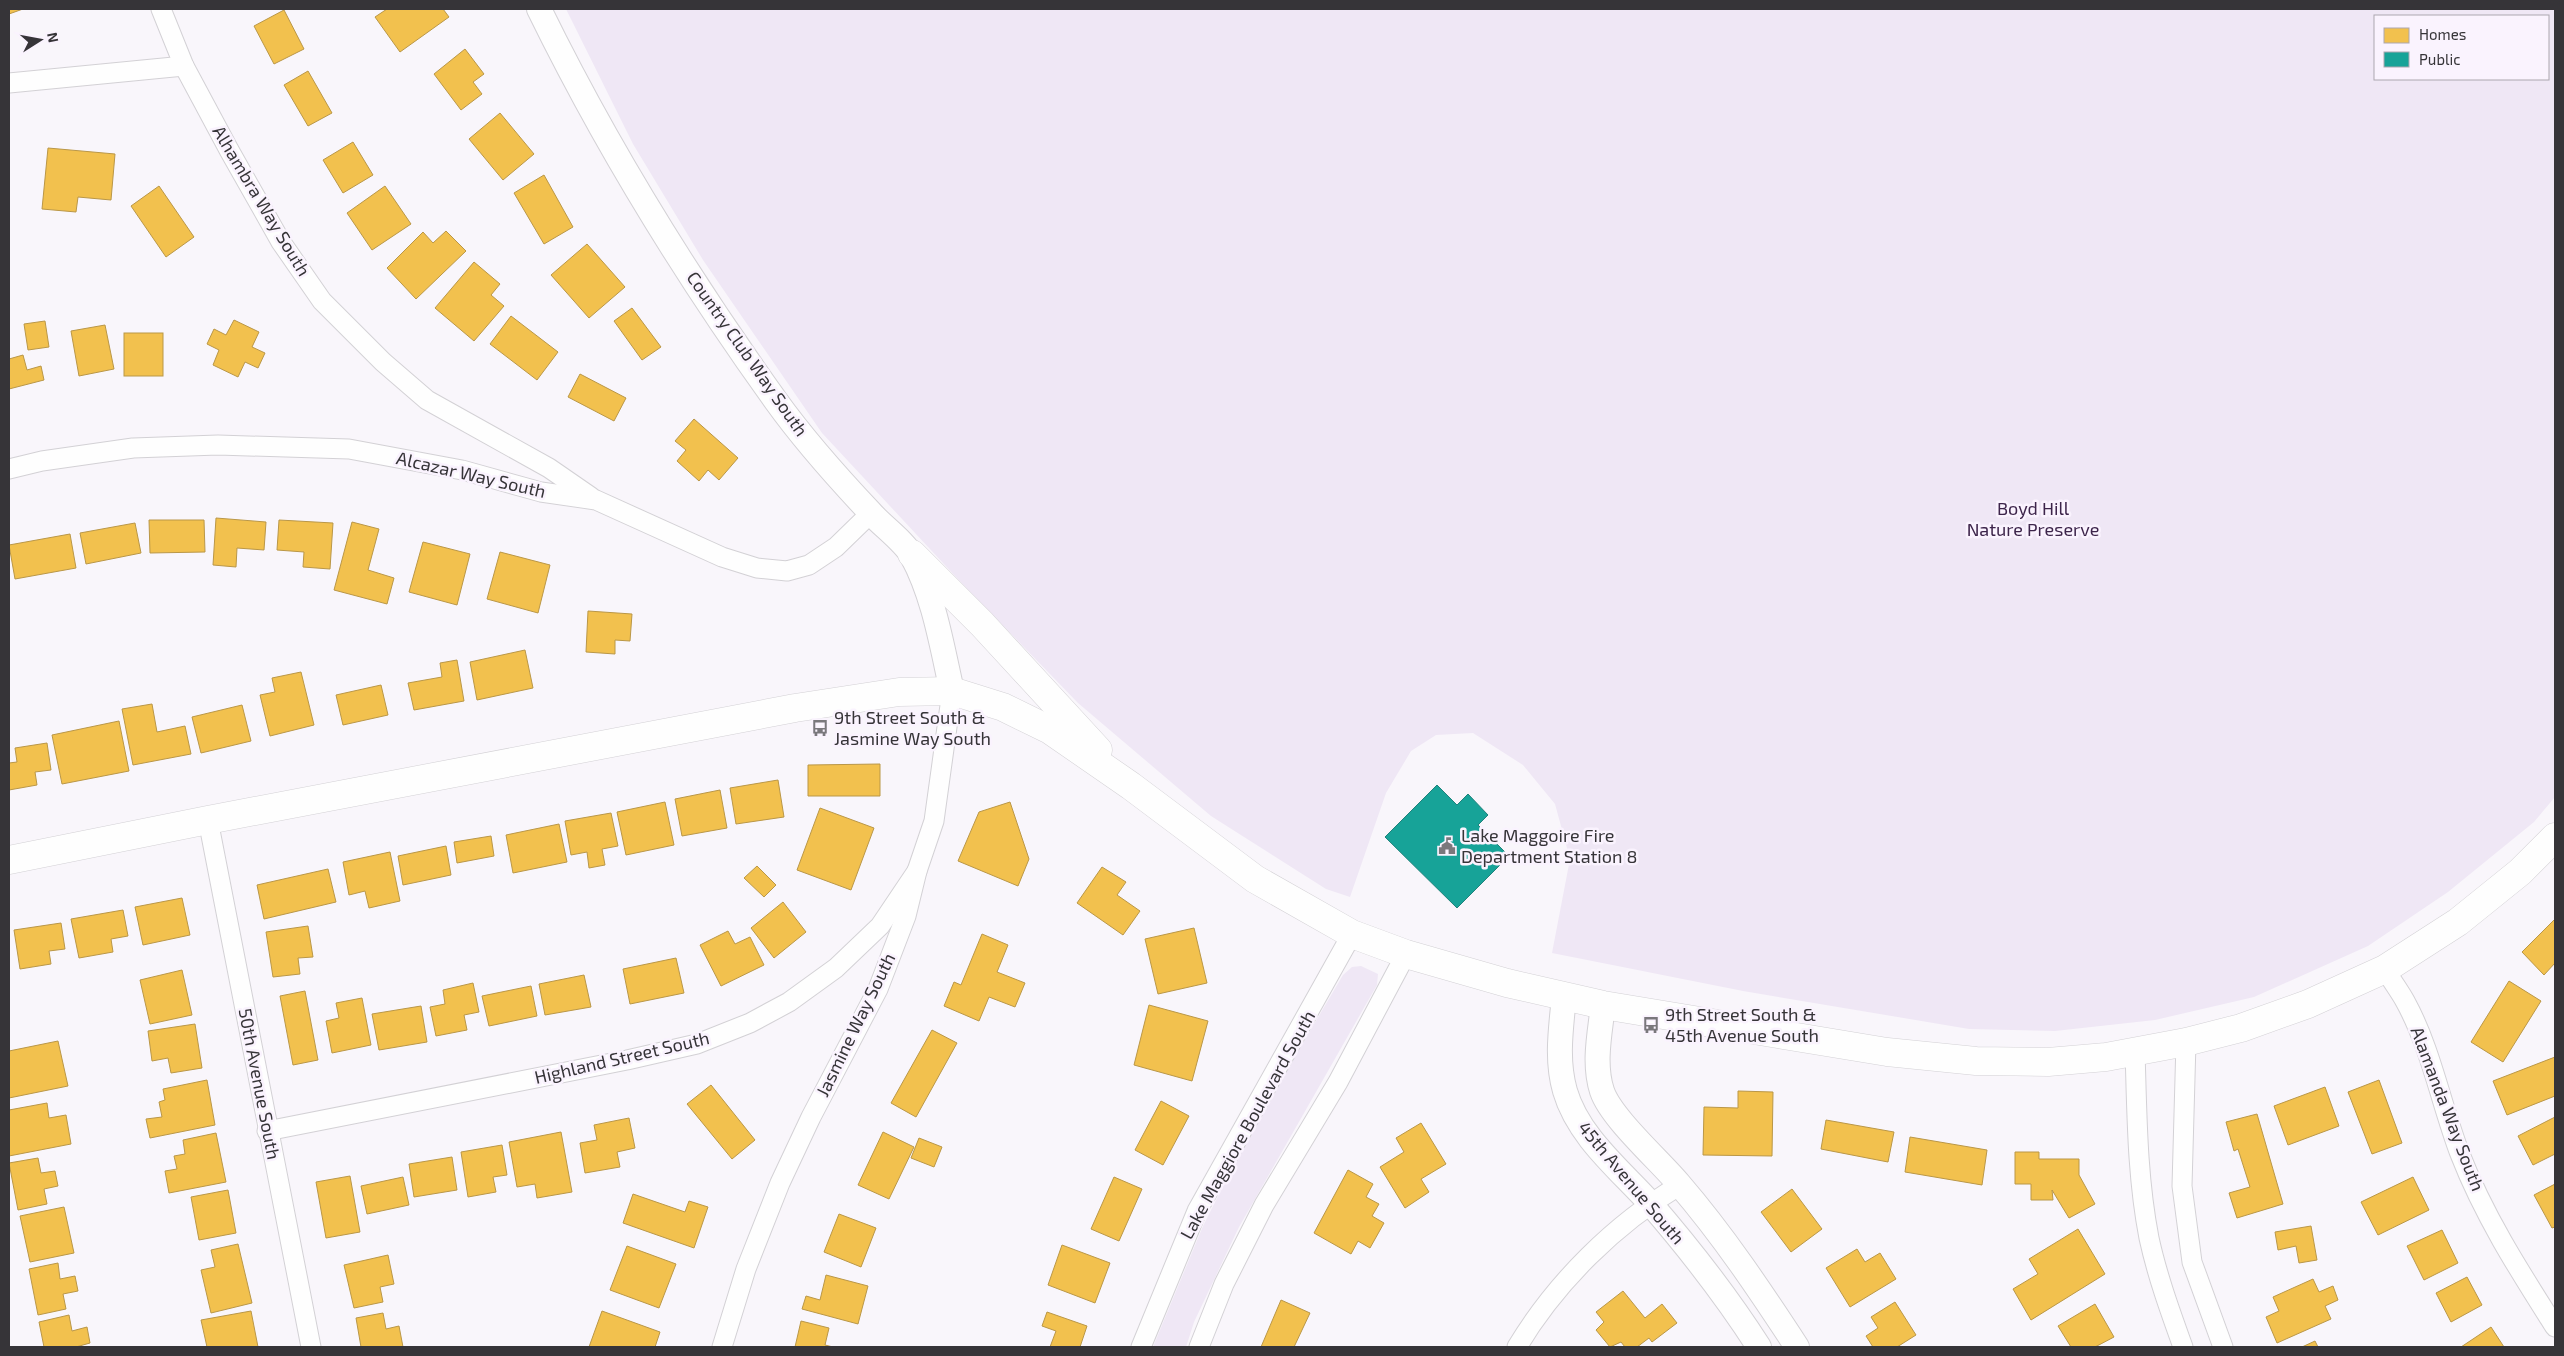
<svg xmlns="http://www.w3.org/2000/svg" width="2564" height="1356" font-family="'Exo 2',sans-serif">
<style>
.green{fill:#efe7f5;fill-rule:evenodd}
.homes{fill:#f2c14e;stroke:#ba9747}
.public{fill:#17a398;stroke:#20827b}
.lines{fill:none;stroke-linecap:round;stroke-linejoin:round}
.minor-casing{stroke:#d3d1d5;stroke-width:21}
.tertiary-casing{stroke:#d3d1d5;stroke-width:26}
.secondary-casing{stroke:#d3d1d5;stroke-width:29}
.minor{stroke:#fefefe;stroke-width:19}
.tertiary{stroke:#fefefe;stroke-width:24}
.secondary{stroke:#fefefe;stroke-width:28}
.labels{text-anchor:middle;stroke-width:5;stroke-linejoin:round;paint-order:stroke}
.street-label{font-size:18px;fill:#363438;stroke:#faf3fe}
.park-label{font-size:18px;fill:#3d254b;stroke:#faf3fe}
.poi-label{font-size:18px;fill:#363438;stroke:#faf3fe;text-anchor:start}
</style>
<rect width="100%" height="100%" fill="#f9f6fb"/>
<g class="green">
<path d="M566,9H2555V797L2534,822L2448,892L2368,946L2254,997L2155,1020L2055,1031L1969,1029L1743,991L1552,953L1570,859L1555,804L1523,765L1473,733L1436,735L1411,751L1386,793L1350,897L1326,889L1211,816L1078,703L956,577L822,433L703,260L633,144ZM2375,16H2548V79H2375Z"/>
<path d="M1361,966L1378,974L1377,985L1239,1227L1194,1322L1186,1347H1153L1203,1226L1247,1138L1343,975L1352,967Z"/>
</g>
<g class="homes">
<path d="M9,9H23L9,14Z"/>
<path d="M387,9H443L449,17L400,52L375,17Z"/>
<path d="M284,10L304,49L274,64L254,26Z"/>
<path d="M465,49L484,74L473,82L482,94L461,110L434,74Z"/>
<path d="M308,71L332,113L308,126L284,85Z"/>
<path d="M500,113L534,154L503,180L469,139Z"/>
<path d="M353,142L373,175L343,193L323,160Z"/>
<path d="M48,148L115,154L111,200L78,197L76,212L42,209Z"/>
<path d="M544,175L573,227L544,244L514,193Z"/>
<path d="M159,186L194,237L166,257L131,206Z"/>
<path d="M385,186L411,224L372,250L347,213Z"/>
<path d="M446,231L466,251L416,299L387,268L423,232L433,243Z"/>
<path d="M587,244L625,287L589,318L551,275Z"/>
<path d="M474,262L500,284L491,295L504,306L474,341L435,308Z"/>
<path d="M632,308L661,347L642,360L614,321Z"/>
<path d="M511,316L558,352L537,380L490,344Z"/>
<path d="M234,320L259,332L252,347L265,353L258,368L245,362L238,377L213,365L219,350L207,344L214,329L226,335Z"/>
<path d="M45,321L49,347L28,350L24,324Z"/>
<path d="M105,325L114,369L79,376L71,331Z"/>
<rect x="124" y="333" width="39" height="43"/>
<path d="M23,355L27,370L41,366L44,380L9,389V359Z"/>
<path d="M580,374L626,398L614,421L568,397Z"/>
<path d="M694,419L738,458L719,480L708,470L699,481L677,461L686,450L675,441Z"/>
<path d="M216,518L266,522L264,550L237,548L236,567L213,565Z"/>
<path d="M149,520H204L205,552L150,553Z"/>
<path d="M279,520L333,523L330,569L303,567L304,552L277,550Z"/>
<path d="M352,522L379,529L368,570L394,578L387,604L334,590Z"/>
<path d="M135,523L141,553L86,564L80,533Z"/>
<path d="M70,534L76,568L15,579L9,545Z"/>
<path d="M423,542L470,554L457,605L409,592Z"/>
<path d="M500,552L550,565L538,613L487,599Z"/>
<path d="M588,611L632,614L630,641L615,640V654L586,652Z"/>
<path d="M525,650L533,688L477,700L470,662Z"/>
<path d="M457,660L464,701L414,710L408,683L442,677L440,663Z"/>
<path d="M301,672L314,725L270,736L260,695L275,692L272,678Z"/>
<path d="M381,685L388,715L343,725L336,695Z"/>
<path d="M152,704L157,732L185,726L191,754L133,765L122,709Z"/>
<path d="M242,705L251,741L201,753L192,717Z"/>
<path d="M119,721L129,771L62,784L52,735Z"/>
<path d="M47,743L51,770L35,772L37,785L9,790V763L17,762L15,748Z"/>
<path d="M880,764V796H808V765Z"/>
<path d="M778,780L784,817L736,824L730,788Z"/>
<path d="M720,790L727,828L682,836L675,799Z"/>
<path d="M665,802L674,845L626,855L617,812Z"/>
<path d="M1010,802L1029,859L1018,886L958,861L979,812Z"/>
<path d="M820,808L874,828L851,890L797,870Z"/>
<path d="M611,813L618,846L602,849L605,865L589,868L587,852L571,855L565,821Z"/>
<path d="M559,824L567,862L513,873L506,835Z"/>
<path d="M491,836L494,856L457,863L454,842Z"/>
<path d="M446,846L451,875L403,885L398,856Z"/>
<path d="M390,852L400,901L369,908L365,891L349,895L343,862Z"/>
<path d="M757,866L776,885L764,897L744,878Z"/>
<path d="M1102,867L1126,882L1117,895L1140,911L1123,935L1077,903Z"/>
<path d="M328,869L336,902L264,919L257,885Z"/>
<path d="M182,898L190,935L143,945L135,907Z"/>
<path d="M783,902L806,932L774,958L751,928Z"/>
<path d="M123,910L128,936L111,939L113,952L79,958L71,919Z"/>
<path d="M2555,919V963L2544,975L2522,952Z"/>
<path d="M61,923L65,949L49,951L51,964L20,969L14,930Z"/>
<path d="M308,926L313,957L298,958L300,974L273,977L266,932Z"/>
<path d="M1194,928L1207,983L1158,994L1145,939Z"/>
<path d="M728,931L735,944L750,937L764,965L721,986L700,945Z"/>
<path d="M982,934L1008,945L997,972L1025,983L1015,1007L989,997L979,1021L944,1006L954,982L961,985Z"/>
<path d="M676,958L684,993L630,1004L623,969Z"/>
<path d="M182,970L192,1015L150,1024L140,980Z"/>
<path d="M584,975L591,1007L545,1015L539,984Z"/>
<path d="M2509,981L2541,1001L2503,1062L2471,1042Z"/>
<path d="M473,983L479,1012L464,1015L467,1030L436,1036L430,1007L445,1004L443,990Z"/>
<path d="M531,986L537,1016L489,1026L482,996Z"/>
<path d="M305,991L318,1060L293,1065L280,996Z"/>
<path d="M362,998L371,1045L332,1053L326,1021L339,1018L336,1003Z"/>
<path d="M1149,1005L1208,1021L1192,1081L1134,1065Z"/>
<path d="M421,1006L427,1042L379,1050L372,1014Z"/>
<path d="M195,1024L202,1068L171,1073L168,1058L152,1061L148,1031Z"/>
<path d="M932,1030L957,1043L916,1117L891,1103Z"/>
<path d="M58,1041L68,1086L9,1098V1051Z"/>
<path d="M2555,1057V1096L2507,1115L2493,1081Z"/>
<path d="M207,1080L215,1125L150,1138L146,1119L162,1117L159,1102L165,1100L163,1089Z"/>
<path d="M2379,1080L2402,1143L2372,1154L2348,1092Z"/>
<path d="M711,1085L755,1140L732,1159L687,1104Z"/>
<path d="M2325,1087L2339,1126L2288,1145L2274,1106Z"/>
<path d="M1738,1091L1773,1092L1772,1156L1703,1155L1704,1107L1738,1108Z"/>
<path d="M1161,1101L1189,1116L1163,1165L1135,1150Z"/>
<path d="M47,1103L49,1118L66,1115L71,1144L9,1156V1110Z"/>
<path d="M2257,1114L2283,1204L2237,1218L2229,1193L2250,1187L2238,1149L2234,1151L2226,1122Z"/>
<path d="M2555,1117V1154L2533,1165L2518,1136Z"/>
<path d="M629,1118L635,1148L617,1152L620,1167L585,1173L580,1143L597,1140L594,1125Z"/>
<path d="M1826,1120L1894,1132L1888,1162L1821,1149Z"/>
<path d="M1421,1123L1446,1164L1421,1179L1429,1192L1405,1208L1380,1167L1404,1152L1396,1138Z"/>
<path d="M561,1132L572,1192L537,1198L535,1184L517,1187L509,1142Z"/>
<path d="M883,1132L914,1147L889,1199L858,1185Z"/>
<path d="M216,1133L226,1182L169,1193L165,1171L177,1169L174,1156L185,1154L183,1140Z"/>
<path d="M1910,1137L1987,1150L1982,1185L1905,1172Z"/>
<path d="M919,1138L942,1147L934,1167L911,1158Z"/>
<path d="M502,1145L507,1175L493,1177L496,1192L468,1197L461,1152Z"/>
<path d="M2015,1152H2039V1159H2079V1175L2095,1204L2069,1218L2052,1190L2053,1200H2031V1184H2015Z"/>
<path d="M452,1157L457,1190L414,1197L409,1164Z"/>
<path d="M38,1158L41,1173L55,1171L58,1186L44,1189L47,1204L18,1210L9,1163Z"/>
<path d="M1348,1170L1373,1184L1366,1197L1379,1204L1372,1216L1384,1223L1370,1248L1358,1241L1351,1254L1314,1233Z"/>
<path d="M350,1176L360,1232L326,1238L316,1182Z"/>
<path d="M403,1177L409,1205L367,1214L361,1186Z"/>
<path d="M1114,1177L1142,1189L1119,1241L1091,1229Z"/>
<path d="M2413,1177L2429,1210L2378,1235L2361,1202Z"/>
<path d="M2555,1184V1227L2552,1228L2534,1195Z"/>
<path d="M1792,1189L1822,1229L1791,1252L1761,1212Z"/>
<path d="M228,1190L236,1233L199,1240L191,1197Z"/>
<path d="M633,1194L685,1212L689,1201L708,1207L694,1248L623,1223Z"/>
<path d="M64,1207L74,1253L30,1262L20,1216Z"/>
<path d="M839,1214L876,1228L861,1267L824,1252Z"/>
<path d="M2311,1226L2317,1260L2299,1263L2296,1246L2278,1250L2275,1232Z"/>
<path d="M2078,1229L2105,1274L2031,1320L2013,1289L2038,1274L2029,1259Z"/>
<path d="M2442,1230L2458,1263L2424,1280L2407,1246Z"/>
<path d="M238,1244L252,1303L211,1313L201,1270L215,1267L211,1250Z"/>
<path d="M1062,1245L1110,1263L1095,1303L1048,1285Z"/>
<path d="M627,1246L676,1264L659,1308L610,1290Z"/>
<path d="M1857,1249L1865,1262L1880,1253L1896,1279L1850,1307L1826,1268Z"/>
<path d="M388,1255L394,1284L380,1287L383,1302L354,1308L344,1265Z"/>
<path d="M58,1263L60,1279L75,1276L78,1291L63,1294L66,1309L38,1315L29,1269Z"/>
<path d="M826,1275L868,1286L858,1324L802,1309L806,1296L820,1300Z"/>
<path d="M2467,1277L2482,1305L2451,1322L2436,1293Z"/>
<path d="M2313,1279L2319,1292L2333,1286L2338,1300L2325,1306L2331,1319L2277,1343L2266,1317L2279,1311L2273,1297Z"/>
<path d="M1623,1291L1645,1318L1662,1304L1677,1323L1652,1342L1649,1338L1637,1347H1625L1621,1342L1610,1347L1596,1330L1604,1322L1596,1312Z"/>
<path d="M1281,1300L1310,1313L1294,1347H1261Z"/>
<path d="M1895,1302L1916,1335L1897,1347H1873L1866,1336L1878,1328L1871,1317Z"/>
<path d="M2095,1304L2114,1337L2095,1347H2071L2058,1326Z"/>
<path d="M251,1311L258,1347H207L201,1320Z"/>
<path d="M602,1311L660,1332L655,1347H589Z"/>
<path d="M1047,1312L1087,1326L1080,1347H1050L1056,1331L1042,1326Z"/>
<path d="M383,1313L386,1329L399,1326L403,1347H361L356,1318Z"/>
<path d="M69,1315L72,1331L87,1327L90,1343L76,1347H44L39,1322Z"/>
<path d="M801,1321L829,1328L825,1345L833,1347H795Z"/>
<path d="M2491,1327L2504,1347H2461Z"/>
<path d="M2315,1341L2318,1347H2302Z"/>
</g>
<path class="public" d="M1437,785L1457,805L1468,794L1488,815L1478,825L1509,856L1457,908L1385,837Z"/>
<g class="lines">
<g class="minor-casing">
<g id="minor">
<path d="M161,9L184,66L229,150L281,242L322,301L383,362L427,400L549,468L591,497"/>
<path d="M9,83L184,66"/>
<path d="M9,469L42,461L133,448L218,445L349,449L462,470L541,492L596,500L722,557L757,568L787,571L809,565L836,547L871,513"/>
<path d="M208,820L311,1347"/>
<path d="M2385,969C2391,980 2399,990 2405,1001C2431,1048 2441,1104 2460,1154C2484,1216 2520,1272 2555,1327"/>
<path d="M2186,1042L2182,1186L2192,1262L2223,1347"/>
<path d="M2135,1051C2137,1114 2137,1176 2149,1238C2157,1275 2170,1311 2183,1347"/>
<path d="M267,1131L627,1060L697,1044L750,1023L789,1002L836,968L880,926L917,871"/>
<path d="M722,1347L746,1269L780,1183L811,1117L878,989L906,916L917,871L934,821L952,691"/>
<path d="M1141,1347L1197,1211L1352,934"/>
<path d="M1199,1347L1224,1284L1264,1205L1338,1082L1406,954"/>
<path d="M1517,1347C1556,1282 1615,1224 1680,1185"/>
</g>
</g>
<g class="tertiary-casing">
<g id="tertiary">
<path d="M539,9C606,146 687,277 776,401C804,440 837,477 870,512C881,525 905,542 912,556C934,596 942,647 952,691"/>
<path d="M1564,997C1561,1028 1556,1060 1565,1091C1578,1136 1619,1169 1649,1202C1688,1247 1727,1297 1759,1347"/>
<path d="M1603,1005C1600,1033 1593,1063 1602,1091C1611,1118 1660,1161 1679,1184C1723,1235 1761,1292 1797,1347"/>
</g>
</g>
<g class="secondary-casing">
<g id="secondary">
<path d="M912,554L982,624L1098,750"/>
<path d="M9,860L208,820L795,708L899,692L952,691L1003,707L1050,730L1131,786L1255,879L1352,934L1406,954L1507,983L1603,1005L1887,1052L1976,1061L2048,1062L2106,1057L2186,1042L2241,1028L2308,1004L2385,969L2458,922L2520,872L2555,837"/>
</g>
</g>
<use href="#minor" class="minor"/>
<use href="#tertiary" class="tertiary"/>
<use href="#secondary" class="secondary"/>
</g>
<defs>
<g id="bus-bare" transform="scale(1.35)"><path d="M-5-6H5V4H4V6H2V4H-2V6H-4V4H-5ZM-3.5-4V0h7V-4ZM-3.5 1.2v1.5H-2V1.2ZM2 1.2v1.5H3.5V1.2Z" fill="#7a787c" stroke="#faf3fe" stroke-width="2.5" paint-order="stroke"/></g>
<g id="civic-bare" transform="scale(1.35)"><path d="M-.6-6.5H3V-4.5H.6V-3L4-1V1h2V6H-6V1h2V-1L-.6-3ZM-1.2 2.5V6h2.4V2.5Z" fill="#7a787c" stroke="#faf3fe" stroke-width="2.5" paint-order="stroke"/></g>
</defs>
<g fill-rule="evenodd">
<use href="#bus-bare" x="820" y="728"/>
<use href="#civic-bare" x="1447" y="846"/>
<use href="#bus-bare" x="1651" y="1025"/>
</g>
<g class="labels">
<g class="street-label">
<text transform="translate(261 201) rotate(59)" y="6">Alhambra Way South</text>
<text transform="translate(747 354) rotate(55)" y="6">Country Club Way South</text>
<text transform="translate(471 475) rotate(13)" y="6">Alcazar Way South</text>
<text transform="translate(856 1025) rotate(-64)" y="6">Jasmine Way South</text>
<text transform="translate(622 1058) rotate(-13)" y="6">Highland Street South</text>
<text transform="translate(259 1084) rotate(79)" y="6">50th Avenue South</text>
<text transform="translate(2447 1109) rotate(69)" y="6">Alamanda Way South</text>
<text transform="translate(1248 1125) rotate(-61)" y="6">Lake Maggiore Boulevard South</text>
<text transform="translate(1631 1183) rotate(50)" y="6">45th Avenue South</text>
</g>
<g class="park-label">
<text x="2033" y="515">Boyd Hill<tspan x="2033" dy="21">Nature Preserve</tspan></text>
</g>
<g class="poi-label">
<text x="834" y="724">9th Street South &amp;<tspan x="834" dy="21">Jasmine Way South</tspan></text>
<text x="1461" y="842">Lake Maggoire Fire<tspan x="1461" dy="21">Department Station 8</tspan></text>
<text x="1665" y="1021">9th Street South &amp;<tspan x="1665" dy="21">45th Avenue South</tspan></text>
</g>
</g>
<rect width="2564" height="1356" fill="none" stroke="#363438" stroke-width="20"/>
<rect x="2374" y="15" width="175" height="65" fill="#faf3fe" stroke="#aca7af"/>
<rect x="2384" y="28" width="25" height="15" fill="#f2c14e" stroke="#aca7af"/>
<text x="2419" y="40" font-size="15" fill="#363438">Homes</text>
<rect x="2384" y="52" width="25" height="15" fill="#17a398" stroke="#aca7af"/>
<text x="2419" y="65" font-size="15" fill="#363438">Public</text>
<g transform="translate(40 40) rotate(79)" stroke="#faf3fe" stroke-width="4" paint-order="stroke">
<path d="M0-4L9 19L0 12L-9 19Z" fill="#363438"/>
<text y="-8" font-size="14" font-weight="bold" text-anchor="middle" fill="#363438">N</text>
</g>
</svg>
